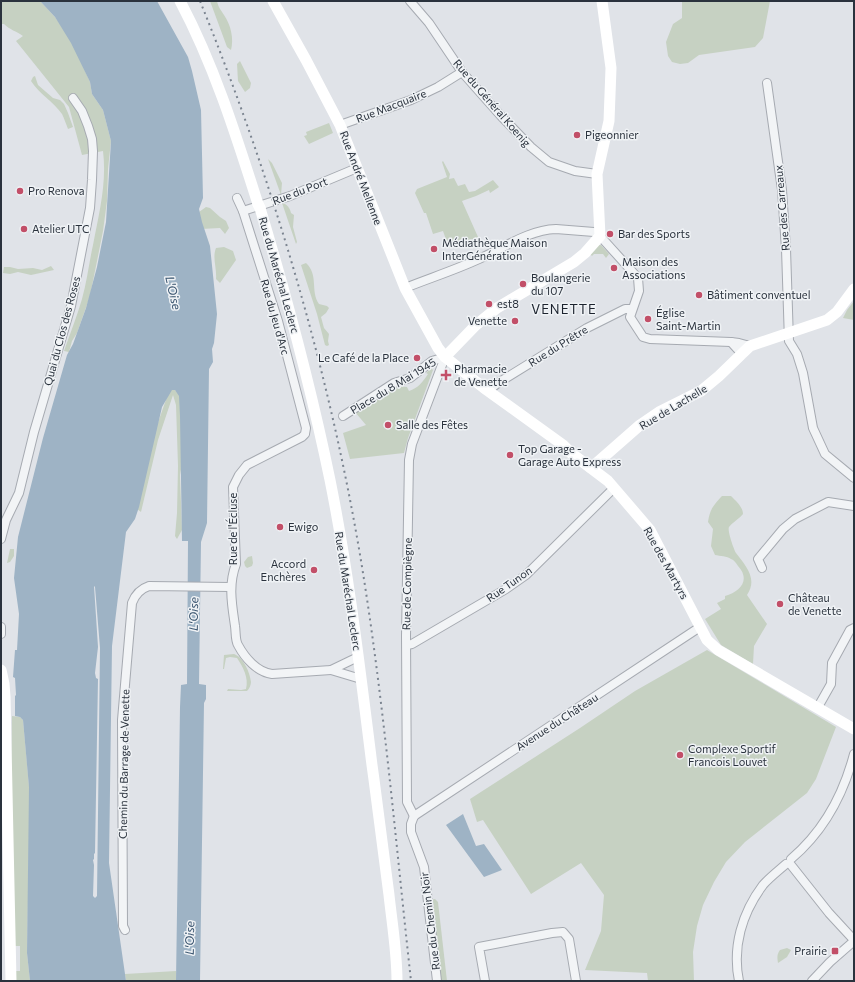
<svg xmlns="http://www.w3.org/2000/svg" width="855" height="982" font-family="Commissioner,sans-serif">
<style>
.green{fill:#c6d1c2}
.water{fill:#9eb3c5;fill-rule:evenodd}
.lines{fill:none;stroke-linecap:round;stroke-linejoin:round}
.street-casing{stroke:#a6aab1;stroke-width:10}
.street{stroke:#f2f4f6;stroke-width:8}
.secondary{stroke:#fff;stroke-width:11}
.rail{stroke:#7b8490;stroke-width:2;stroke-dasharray:2 4;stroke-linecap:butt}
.secondary-bridge{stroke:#fff;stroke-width:11}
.poi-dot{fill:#c24f68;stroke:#eff2f5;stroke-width:1.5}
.labels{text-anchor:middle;stroke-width:3;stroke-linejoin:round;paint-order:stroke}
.street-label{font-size:11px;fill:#2a323d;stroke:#eff2f5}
.poi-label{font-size:11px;fill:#2a323d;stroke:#eff2f5;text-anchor:start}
.water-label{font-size:12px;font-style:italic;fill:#38536e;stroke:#eff2f5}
.quarter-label{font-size:13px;letter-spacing:1px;fill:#1c232e;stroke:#eff2f5}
</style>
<rect width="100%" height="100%" fill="#e0e3e8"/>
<g class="green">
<path d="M1,1H40L55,17L71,40L90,82L92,94L103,110L111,141L108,169L107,201L103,231L90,296L77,333L72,341L69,352L64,351C70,334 77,316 82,299C87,281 89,263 93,245C99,214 107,183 103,151L82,155L69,107L16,41L23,36C16,31 10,30 4,24H1Z"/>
<path d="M210,1H217C218,7 221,10 224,15C231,25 234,39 231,50L227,47Z"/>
<path d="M682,1H770L763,38L755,47L699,55L688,63L680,64L672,62L668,56L666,42L673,24L682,18Z"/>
<path d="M240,61L251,83L250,88L245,92L238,81L237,64Z"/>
<path d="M35,76L38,85L53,98L60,100L64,104L68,113L73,127L68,129C66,124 64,118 62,114C53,101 39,94 31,81L33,77Z"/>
<path d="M329,123L333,133L309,144L304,136L307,135L306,132Z"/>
<path d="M268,159L272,163L282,183L281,195Z"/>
<path d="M443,161L450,174L449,179L454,178L458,186L465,184L469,192L475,191L493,180L499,187L490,193L489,190L476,196L462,201L478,237L449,248L443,231L433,234L426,213H424L415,193L417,189L447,177L442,162Z"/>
<path d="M282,203C287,204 290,208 291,213L294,215L293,227L297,242L296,244Z"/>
<path d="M206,207L210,208L220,217L226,221L229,228L225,234L220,228L201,229L199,212Z"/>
<path d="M598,245H601L609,254L606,258L603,254H594L592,256L590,254Z"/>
<path d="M224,247L233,251L236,260L220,283L216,279C217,268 212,258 216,248Z"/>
<path d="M306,263C319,275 310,291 319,304L327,306L329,308L326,313L321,317L324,328L329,334L328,341L329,345L327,346L325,345L317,314L301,265Z"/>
<path d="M51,266L54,270L31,275L18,272L10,274L3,273L4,267H10L18,269L33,268L42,270Z"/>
<path d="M854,301V320L843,318L847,310Z"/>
<path d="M431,368L433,370L408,438L404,453L350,459L343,433L366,425L355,412L351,413L396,386L407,387L409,391C418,388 422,383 428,374L426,373Z"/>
<path d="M173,388L181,396L182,464L180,475L182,530L177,539L175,536L177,513L178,466L176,405L173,395L158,440L141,512L137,509L154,434L168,394Z"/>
<path d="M722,496H731C736,501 743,507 743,514C740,518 732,523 729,527C727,530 734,550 736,553C746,566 758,579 747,595L767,624L754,646L753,664L721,645L705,619L721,609L717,603L725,599V596C740,592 751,580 738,566C736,563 734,560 731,559C727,556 720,556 715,555L711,546L713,529L708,522C710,509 713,506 722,496Z"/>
<path d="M10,549H14V556L10,562L7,563Z"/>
<path d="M252,556L253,563L252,566L247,568L245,566L244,562L248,557Z"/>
<path d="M707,650L836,727L816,779L807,793L745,842L726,862L714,882L703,905L697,926L693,952L694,981H648L647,973L585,970L601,931L604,895L581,863L531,894L483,820L477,822L470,799L580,728L635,691Z"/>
<path d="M234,654C243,657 250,672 251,682C251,685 249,689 247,691H227L228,689L241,690L246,689C249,678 243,667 237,658L230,657L226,658L224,669H223L224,655Z"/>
<path d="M12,716L20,717L23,720L30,797L27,953L30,981H15V971H20V946H14L11,788Z"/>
<path d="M435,899L438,902L447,981H440L430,900Z"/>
<path d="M787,948L791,950L787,957L778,963C777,957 777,954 780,950Z"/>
<path d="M176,971V981H126L125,974Z"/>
</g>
<g class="water">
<path d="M40,1H157L188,57L192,71L201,110L203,198L199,209L202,222L210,246L217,314L214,343L212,349L213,362L209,369L207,523L201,542L199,684L206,685V699L204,703L200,981H176L180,707L181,685L187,684L188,541H182L180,416L179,396L175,390H172L162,407L139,507L135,519L126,532L112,646L109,863L126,981H30L27,953L29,787L23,720L20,717L15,716V696L16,695L15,678L13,677L15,650H17L19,614L14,578L18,537L43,438L67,355L73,344L86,308L97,267L106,222L111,141L103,110L92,94L90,82L71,43L55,17ZM94,586L95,587L100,648L97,896L95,898L93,896L94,865L93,860L94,859V854L95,853L98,679L96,678L95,673L98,647Z"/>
<path d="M463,814L476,846L484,844L502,870L484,877L446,825Z"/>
</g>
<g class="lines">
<g class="street-casing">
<g id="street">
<path d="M410,1L429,23L462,72L501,116L531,147L549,162L575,171L597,174"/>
<path d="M767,83L782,190L786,249L789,341L797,354L803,373L813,428L825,454L854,478"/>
<path d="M340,125L411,100L438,87L462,72"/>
<path d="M237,198L243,211L278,321L306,428L305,434L302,437L247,465L239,475L233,487L236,564C228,585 232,605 235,626C236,632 235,640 238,645C245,658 257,672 272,674L331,670L358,657"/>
<path d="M243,211L290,196L357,168"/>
<path d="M405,288C430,278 455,270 479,259C504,248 528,230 556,229L594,232L600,236L638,278L639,291L630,317L643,337L650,339L731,342"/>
<path d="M742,354L731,342L739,343L750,346"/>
<path d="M488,391L498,383L587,328L625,309H632"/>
<path d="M343,416L394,383L410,378L432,361L445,357"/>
<path d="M1,539L6,520L19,493L34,432L71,306L90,208L92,180L93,151L92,139L88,126L82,111L73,98"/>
<path d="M762,568L758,559L783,529L795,519L828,502L854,506"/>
<path d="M1,627V634"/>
<path d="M407,645L412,644L506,589L526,575L614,488"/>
<path d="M331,670L361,679"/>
<path d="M818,707L831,684L832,663L850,630L854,628"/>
<path d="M414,816L407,802L406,636L409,460L412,444L445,357"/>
<path d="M414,816L700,627"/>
<path d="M414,816L411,824V832L424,867L437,981"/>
<path d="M791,859C824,831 843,796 854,754"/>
<path d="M791,865L829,913L854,940"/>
<path d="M125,930L123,926L122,720L132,603C135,595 140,589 149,586L230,587"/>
<path d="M485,981L479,947L552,933L563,932L569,939L576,981"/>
<path d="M739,981C732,947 742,913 763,885C769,878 778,871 786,864"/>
<path d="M812,981L830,962L854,941"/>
</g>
</g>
<use href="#street" class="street"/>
<g class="secondary">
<path d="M180,1C214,65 236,135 258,204"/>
<path d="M273,1L306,60L340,125L405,288L438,348L445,357L484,388L563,445L571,453L608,481L650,530L707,640L718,650L854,729"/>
<path d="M260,208C287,298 311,388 330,480C349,574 360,670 372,765C378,808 383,851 389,895C392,923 397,952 397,981"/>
<path d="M445,357L476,325L497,308L574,262L585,253L600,236L597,174L609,121L611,68L602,1"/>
<path d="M591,468L640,425L659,412L701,391L719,376L750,346L827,320L837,312L854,289"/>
<path d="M1,670L4,684L5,697L11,981"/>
</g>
<path class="rail" d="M200,1C277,191 337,396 367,599C386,726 397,854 411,981"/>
<path class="secondary-bridge" d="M258,204L260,208"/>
</g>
<g class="poi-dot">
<circle cx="577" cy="135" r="4"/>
<circle cx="20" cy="191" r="4"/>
<circle cx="24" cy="229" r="4"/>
<circle cx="610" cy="234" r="4"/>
<circle cx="434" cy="249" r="4"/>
<circle cx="614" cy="268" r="4"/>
<circle cx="523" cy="284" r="4"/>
<circle cx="699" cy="295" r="4"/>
<circle cx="489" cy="304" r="4"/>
<circle cx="648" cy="319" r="4"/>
<circle cx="515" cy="321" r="4"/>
<circle cx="417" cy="358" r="4"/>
<path d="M444 369h4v4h4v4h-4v4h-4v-4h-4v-4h4z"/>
<circle cx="388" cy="425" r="4"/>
<circle cx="510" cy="455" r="4"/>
<circle cx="280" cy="527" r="4"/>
<circle cx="314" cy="570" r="4"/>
<circle cx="780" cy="604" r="4"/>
<circle cx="680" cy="755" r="4"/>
<rect x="831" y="947" width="8" height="8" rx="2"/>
</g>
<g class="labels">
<g class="street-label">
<text transform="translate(492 103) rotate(49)" y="4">Rue du Général Koenig</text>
<text transform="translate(391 106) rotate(-21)" y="4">Rue Macquaire</text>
<text transform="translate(361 178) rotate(69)" y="4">Rue André Mellenne</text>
<text transform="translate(300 191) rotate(-21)" y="4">Rue du Port</text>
<text transform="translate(782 208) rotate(-95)" y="4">Rue des Carreaux</text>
<text transform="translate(279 275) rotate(74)" y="4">Rue du Maréchal Leclerc</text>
<text transform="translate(275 317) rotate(74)" y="4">Rue du Jeu d'Arc</text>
<text transform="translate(62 331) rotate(-75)" y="4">Quai du Clos des Roses</text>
<text transform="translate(558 346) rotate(-32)" y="4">Rue du Prêtre</text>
<text transform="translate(393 386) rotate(-31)" y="4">Place du 8 Mai 1945</text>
<text transform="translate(673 407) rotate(-31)" y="4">Rue de Lachelle</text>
<text transform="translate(233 529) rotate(-90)" y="4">Rue de l'Écluse</text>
<text transform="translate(666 563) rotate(61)" y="4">Rue des Martyrs</text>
<text transform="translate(407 584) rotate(-89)" y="4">Rue de Compiègne</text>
<text transform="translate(509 584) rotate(-35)" y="4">Rue Tunon</text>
<text transform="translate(348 591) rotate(81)" y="4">Rue du Maréchal Leclerc</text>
<text transform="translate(557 722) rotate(-33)" y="4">Avenue du Château</text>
<text transform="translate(124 764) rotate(-89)" y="4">Chemin du Barrage de Venette</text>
<text transform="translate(430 921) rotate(-97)" y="4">Rue du Chemin Noir</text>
</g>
<g class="poi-label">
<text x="585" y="139">Pigeonnier</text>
<text x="28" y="195">Pro Renova</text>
<text x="32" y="233">Atelier UTC</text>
<text x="618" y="238">Bar des Sports</text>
<text x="442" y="247">Médiathèque Maison<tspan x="442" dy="13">InterGénération</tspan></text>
<text x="622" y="266">Maison des<tspan x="622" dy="13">Associations</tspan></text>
<text x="531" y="282">Boulangerie<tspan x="531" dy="13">du 107</tspan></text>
<text x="707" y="299">Bâtiment conventuel</text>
<text x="497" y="308">est8</text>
<text x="656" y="317">Église<tspan x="656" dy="13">Saint-Martin</tspan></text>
<text x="507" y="325" text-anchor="end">Venette</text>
<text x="409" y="362" text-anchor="end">Le Café de la Place</text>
<text x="454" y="373">Pharmacie<tspan x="454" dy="13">de Venette</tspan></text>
<text x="396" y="429">Salle des Fêtes</text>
<text x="518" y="453">Top Garage -<tspan x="518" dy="13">Garage Auto Express</tspan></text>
<text x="288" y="531">Ewigo</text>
<text x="306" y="568" text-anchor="end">Accord<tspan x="306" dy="13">Enchères</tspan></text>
<text x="788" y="602">Château<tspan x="788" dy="13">de Venette</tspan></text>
<text x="688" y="753">Complexe Sportif<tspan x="688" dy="13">Francois Louvet</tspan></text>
<text x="827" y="955" text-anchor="end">Prairie</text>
</g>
<g class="water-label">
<text transform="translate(173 293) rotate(77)" y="4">L'Oise</text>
<text transform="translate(194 614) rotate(-89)" y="4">L'Oise</text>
<text transform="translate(190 938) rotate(-89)" y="4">L'Oise</text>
</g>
<g class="quarter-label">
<text x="564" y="314">VENETTE</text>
</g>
</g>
<rect width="855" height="982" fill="none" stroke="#2a323d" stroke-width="4"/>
</svg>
